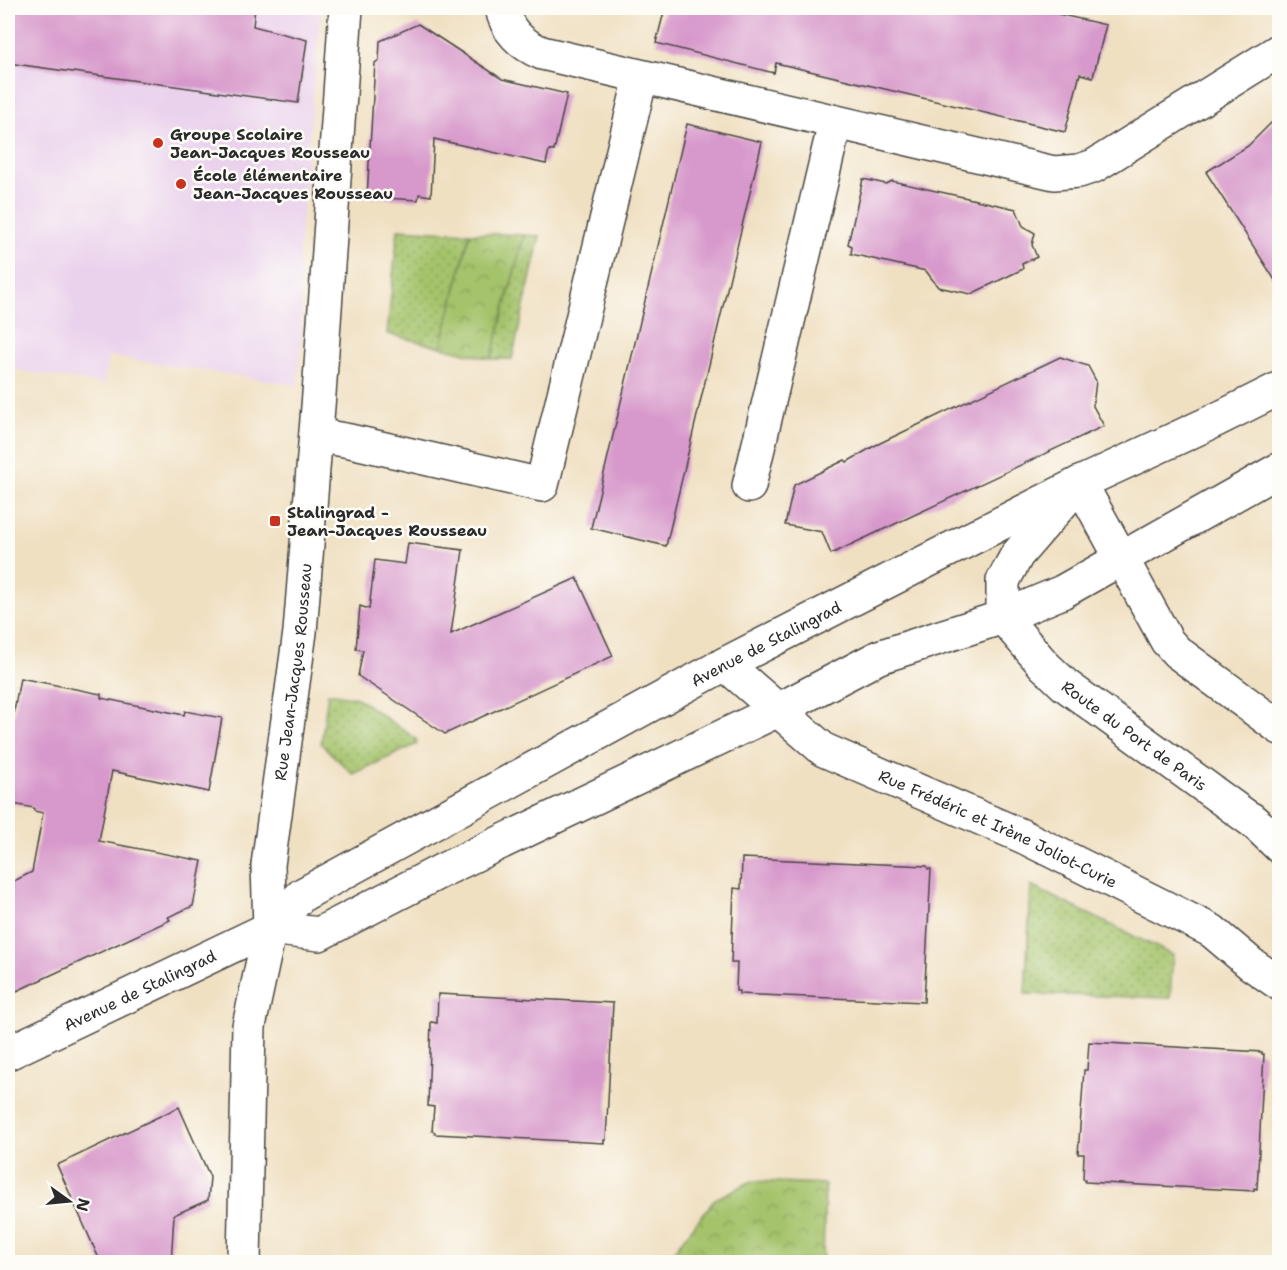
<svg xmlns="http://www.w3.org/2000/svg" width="1287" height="1270" font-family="'Shantell Sans',sans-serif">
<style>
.built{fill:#ead1ec}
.grass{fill:url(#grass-dots);stroke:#68774b;stroke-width:1.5}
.park{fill:url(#park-crowns);stroke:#68774b;stroke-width:1.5}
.building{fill:#d798cb}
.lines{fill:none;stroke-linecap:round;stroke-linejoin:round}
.minor-casing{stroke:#494642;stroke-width:36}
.major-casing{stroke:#494642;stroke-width:36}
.highway-casing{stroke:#494642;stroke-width:36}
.minor{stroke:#fff;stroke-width:33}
.major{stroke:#fff;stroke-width:33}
.highway{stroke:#fff;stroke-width:33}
.poi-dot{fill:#c8321e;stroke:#fdfcf7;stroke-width:2}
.labels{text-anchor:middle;stroke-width:5;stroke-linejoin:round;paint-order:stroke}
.poi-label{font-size:16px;font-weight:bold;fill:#2b2b2b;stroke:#fdfcf7;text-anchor:start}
.street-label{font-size:16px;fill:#2b2b2b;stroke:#fdfcf7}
</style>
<defs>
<pattern id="grass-dots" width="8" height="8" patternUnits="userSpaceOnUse" patternTransform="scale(1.5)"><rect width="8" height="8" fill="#a4c36b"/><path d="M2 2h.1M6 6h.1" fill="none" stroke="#869f58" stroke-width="1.8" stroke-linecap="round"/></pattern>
<pattern id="park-crowns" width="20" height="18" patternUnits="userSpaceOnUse" patternTransform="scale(1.5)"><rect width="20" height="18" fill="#a4c36b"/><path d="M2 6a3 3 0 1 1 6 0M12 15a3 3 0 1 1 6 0" fill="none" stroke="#869f58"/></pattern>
</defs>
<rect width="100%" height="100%" fill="#fdfcf7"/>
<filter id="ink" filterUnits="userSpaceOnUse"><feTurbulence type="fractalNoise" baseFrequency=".0167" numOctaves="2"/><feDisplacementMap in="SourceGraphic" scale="12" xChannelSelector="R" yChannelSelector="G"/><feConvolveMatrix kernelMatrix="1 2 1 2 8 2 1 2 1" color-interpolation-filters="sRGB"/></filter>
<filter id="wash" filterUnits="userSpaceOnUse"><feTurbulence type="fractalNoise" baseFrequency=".008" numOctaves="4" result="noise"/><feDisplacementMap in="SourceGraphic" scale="24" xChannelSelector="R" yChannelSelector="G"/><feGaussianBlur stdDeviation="1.35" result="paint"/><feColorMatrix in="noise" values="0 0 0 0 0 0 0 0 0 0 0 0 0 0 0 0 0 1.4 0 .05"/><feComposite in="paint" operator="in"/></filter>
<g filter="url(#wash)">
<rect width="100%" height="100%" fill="#f0e0c2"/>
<path class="built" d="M8,8H321L299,251L302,335L297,385L108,356L104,384L8,369Z"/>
<g class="grass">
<path d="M398,229L470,233L441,347L387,334Z"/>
<path d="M524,235L540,236L512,359H491Z"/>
<path d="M328,693L357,698L416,739L417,744L353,774L321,744Z"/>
<path d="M1031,886L1173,955L1170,998L1025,994Z"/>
</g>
<g class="park">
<path d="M470,233L524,235L491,359L441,347Z"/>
<path d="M752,1181L825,1184L823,1262H665L715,1199Z"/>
</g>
<g id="blocks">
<g class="building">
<path d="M8,8H255L253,26L307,40L298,103L8,63Z"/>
<path d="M665,8H1032L1106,25L1093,77L1080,74L1065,132L776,63L774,73L656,43Z"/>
<path d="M418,24L502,79L567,94L554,151L549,150L546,164L434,139L431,196L419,194L418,200L367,197L375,63L379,60L380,41Z"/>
<path d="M1280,114V288L1206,172L1248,146Z"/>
<path d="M687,124L762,142L666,546L591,528Z"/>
<path d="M863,179L886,184L892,181L1016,209L1023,226L1035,233L1032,245L1037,257L1022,264L1023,269L971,294L938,287L926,271L851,254L852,246L848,244Z"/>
<path d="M1060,357L1088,366L1096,381L1093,406L1104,426L831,554L822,532L785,525L794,485L845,460L847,462L874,446Z"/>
<path d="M408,543L463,550L451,634L577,578L613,656L445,734L358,676L363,650L356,649L360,606L369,609L375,560L405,564Z"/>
<path d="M20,678L101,694V698L184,715L185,711L222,718L209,792L112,771L99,841L202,861L193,906L168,917L170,920L8,995V884L32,872L43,813L34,811V808L8,803V745Z"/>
<path d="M742,858L927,866L928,869H931L924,1002L739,994V991H736L737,963H731L734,888L741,889Z"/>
<path d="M438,994L613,1003L606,1140H604V1143L435,1134V1132L432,1131L434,1107L428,1106L431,1022L437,1023Z"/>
<path d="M1089,1042L1262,1052V1054H1264L1257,1189L1254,1188V1191L1085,1182V1179H1083L1084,1154H1078L1084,1070H1087Z"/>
<path d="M179,1107L210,1177L208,1200L174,1215L171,1263H101L57,1165Z"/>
</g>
</g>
</g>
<g filter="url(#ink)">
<use href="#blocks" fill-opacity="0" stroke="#494642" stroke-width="1.5"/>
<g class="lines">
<g class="minor-casing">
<g id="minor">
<path d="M502,8C506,30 522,45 542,53L1054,173L1079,171L1094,166L1280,50"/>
<path d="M316,435L350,441L542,485L641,77"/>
<path d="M749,486L835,123"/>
<path id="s1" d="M725,664L824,750L1022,836L1212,931L1251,964L1280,984"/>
<path id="s2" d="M244,1262L249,1026L270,928L268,865L300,632L319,394L346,8"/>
</g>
</g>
<g class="major-casing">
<g id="major">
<path d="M1080,483L1167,641L1177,652L1280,728"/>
<path id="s3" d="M1003,617L1044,665L1065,685L1273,836"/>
<path d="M1003,617V581L1017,555L1069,495"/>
<path d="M270,928L319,934L443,870L778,710L879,657L1003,617L1062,592L1280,469"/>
<path id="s4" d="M8,1053L270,928L302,895L725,664L1080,483L1216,420L1280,388"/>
</g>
</g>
<g class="highway-casing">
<path id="highway" d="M1251,819L1280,847"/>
</g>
<use href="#minor" class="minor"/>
<use href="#major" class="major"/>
<use href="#highway" class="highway"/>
</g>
</g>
<g class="poi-dot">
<circle cx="158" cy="143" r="6"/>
<circle cx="181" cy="184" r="6"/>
<rect x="269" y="515" width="12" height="12" rx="3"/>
</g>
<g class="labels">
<g class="poi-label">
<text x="170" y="140">Groupe Scolaire<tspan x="170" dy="18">Jean-Jacques Rousseau</tspan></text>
<text x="193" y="181">École élémentaire<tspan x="193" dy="18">Jean-Jacques Rousseau</tspan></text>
<text x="287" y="518">Stalingrad -<tspan x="287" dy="18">Jean-Jacques Rousseau</tspan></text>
</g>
<g class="street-label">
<text dy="6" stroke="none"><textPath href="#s4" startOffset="864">Avenue de Stalingrad</textPath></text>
<text dy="6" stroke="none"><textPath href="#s2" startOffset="594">Rue Jean-Jacques Rousseau</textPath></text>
<text dy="6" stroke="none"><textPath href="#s3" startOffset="178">Route du Port de Paris</textPath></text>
<text dy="6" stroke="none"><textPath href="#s1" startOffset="322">Rue Frédéric et Irène Joliot-Curie</textPath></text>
<text dy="6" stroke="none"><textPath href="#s4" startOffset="146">Avenue de Stalingrad</textPath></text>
</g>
</g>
<rect width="1287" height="1270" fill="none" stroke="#fdfcf7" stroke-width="30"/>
<g transform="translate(69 1201) rotate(105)" stroke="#fdfcf7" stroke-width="4.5" paint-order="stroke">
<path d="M0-4.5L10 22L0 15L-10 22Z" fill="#2b2b2b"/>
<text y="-9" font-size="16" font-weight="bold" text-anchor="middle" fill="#2b2b2b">N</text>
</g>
</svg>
